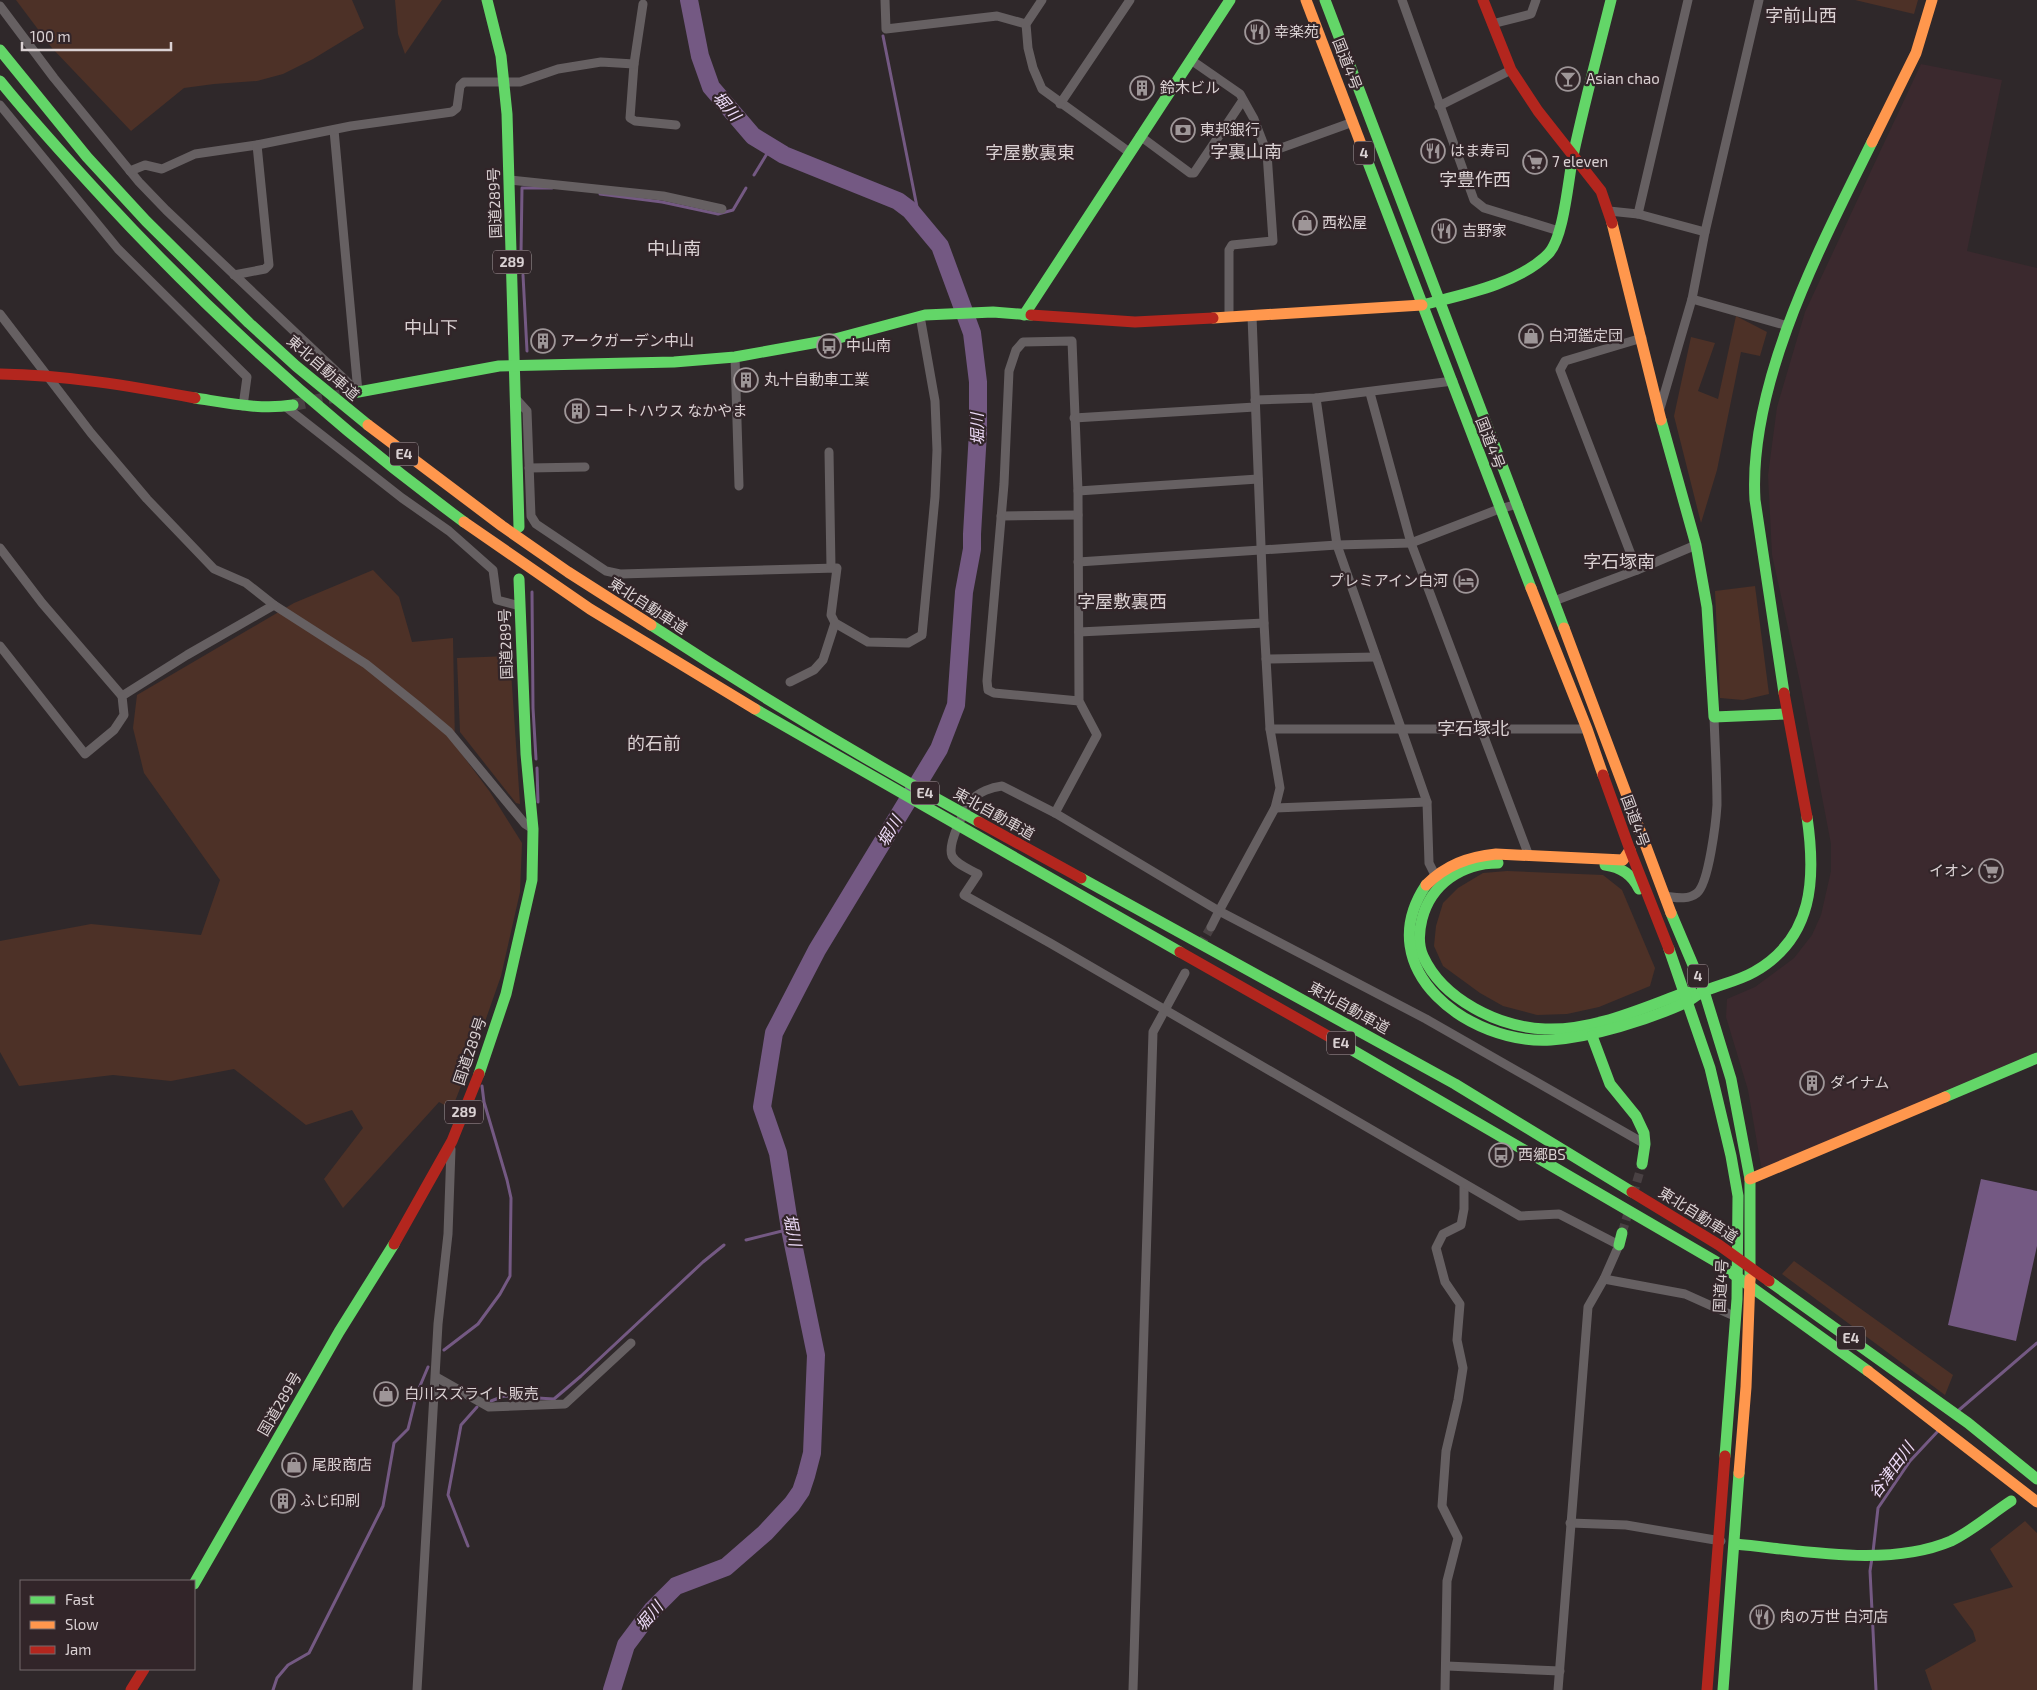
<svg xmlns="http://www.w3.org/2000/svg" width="2037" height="1690" font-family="'Exo 2','Noto Sans JP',sans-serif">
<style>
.built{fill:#3b292e}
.green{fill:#4d3127}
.water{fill:#745983}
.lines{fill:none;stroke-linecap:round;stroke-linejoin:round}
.stream{stroke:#745983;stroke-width:3}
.river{stroke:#745983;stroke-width:18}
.street-tunnel{stroke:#494143;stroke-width:9;stroke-dasharray:9 4.5;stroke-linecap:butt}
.secondary-tunnel{stroke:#494143;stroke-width:12;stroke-dasharray:12 6;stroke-linecap:butt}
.street{stroke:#666062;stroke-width:9}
.fast{stroke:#63d668;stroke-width:11}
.slow{stroke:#ff974d;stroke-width:11}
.jam{stroke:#b3261e;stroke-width:11}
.labels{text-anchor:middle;stroke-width:4.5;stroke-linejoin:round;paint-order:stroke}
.shield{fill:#322529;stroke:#a89da0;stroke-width:1}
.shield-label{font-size:14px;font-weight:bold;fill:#dad1d3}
.poi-label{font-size:15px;fill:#dad1d3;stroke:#322529;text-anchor:start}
.street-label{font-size:15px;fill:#dad1d3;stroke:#322529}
.water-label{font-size:16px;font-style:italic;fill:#eedcf9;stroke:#322529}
.quarter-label{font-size:18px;fill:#dad1d3;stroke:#322529}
</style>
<rect width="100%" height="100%" fill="#2f282a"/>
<path class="built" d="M1921,64L2002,80L1967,251L2037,268V1052L1764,1168L1761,1166L1748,1090L1726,1017L1727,999L1755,987L1794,958L1812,935L1821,915L1831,871V844L1800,682L1772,555L1768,475L1777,407L1805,312Z"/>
<g class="green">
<path d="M16,0H352L364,28L313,59L283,74L257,81L214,84L184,88L131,131L52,48Z"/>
<path d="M395,0H442L405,54L398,34Z"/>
<path d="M1855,0H1918L1914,14Z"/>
<path d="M1736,316L1767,332L1760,356L1741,352L1717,470L1701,523L1674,416L1691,337L1715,343L1698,391L1718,399Z"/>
<path d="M373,570L399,597L412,642L453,638L455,745L490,792L522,843L520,892L501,976L475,1050L452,1109L439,1102L343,1208L324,1179L363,1128L352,1110L306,1125L234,1069L171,1081L113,1075L19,1086L0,1052V941L91,924L201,935L220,880L144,773L133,728L137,695L294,603Z"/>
<path d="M1755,586L1769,694L1743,700L1720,698L1715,591Z"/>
<path d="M510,656L520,804L516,803L460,732L457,658Z"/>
<path d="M1507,871L1603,875L1622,890L1655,968L1650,986L1599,1007L1567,1014L1537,1015L1503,1006L1480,993L1443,966L1434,946L1436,926L1443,903L1458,888L1483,873Z"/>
<path d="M1794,1261L1953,1375L1945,1395L1782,1274Z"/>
<path d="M2025,1521L2037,1533V1690H1932L1925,1670L1976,1641L1973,1631L1953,1604L2013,1587L1990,1549Z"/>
</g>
<path class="water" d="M1981,1179L2037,1191V1246L2016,1341L1948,1325Z"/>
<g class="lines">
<g class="stream">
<path d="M883,36L920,222"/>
<path d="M754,175L771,147"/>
<path d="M600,194L662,202L718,214L733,210L746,188"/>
<path d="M521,253L522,188H552"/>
<path d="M523,275L527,351"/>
<path d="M532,592L533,708L536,759"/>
<path d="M537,768L538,802"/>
<path d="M746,1240L790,1229"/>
<path d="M444,1350L478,1324L500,1294L510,1276L511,1198L507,1180L484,1102L482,1086"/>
<path d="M491,1401L504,1396L554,1399L581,1376L703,1262L724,1245"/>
<path d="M1959,1410L2037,1343"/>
<path d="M468,1546L448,1495L461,1425L477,1407"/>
<path d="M1873,1552L1878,1508L1910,1461L1939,1430"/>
<path d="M1872,1558L1870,1571L1876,1690"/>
<path d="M273,1690L277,1678L288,1665L309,1653L371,1530L383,1506L394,1443L408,1429L417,1393L428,1367"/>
</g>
<path class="river" d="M612,1690L626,1645L653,1609L676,1586L726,1567L765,1533L792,1504L801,1491L806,1476L812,1453L816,1355L790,1229L778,1153L762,1107L774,1033L817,950L939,749L956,705L964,592L972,549V534L978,432V382L972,333L940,246L910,210L898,201L784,155L753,136L711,87L700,56L689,0"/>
<g class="street-tunnel">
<path d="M1200,946L1211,927"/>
<path d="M1633,1195L1642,1164"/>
<path d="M1622,1233L1630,1207"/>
</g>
<path class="secondary-tunnel" d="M293,405L353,393"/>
<g class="street">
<path d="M885,0L886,29L997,16L1026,24"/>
<path d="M1042,0L1026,24L1028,48L1033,68L1042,89L1129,152"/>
<path d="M1402,0L1474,200L1484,208L1559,231"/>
<path d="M643,4L634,64L630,118L635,121L676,125"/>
<path d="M0,6L54,78L139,182L166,210L358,392"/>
<path d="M1492,24L1531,14L1536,0"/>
<path d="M1191,60L1240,94L1254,119L1267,153L1273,241L1232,245L1229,250V317"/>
<path d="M1060,104L1130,0"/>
<path d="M0,105L118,249L247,377L243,406"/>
<path d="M1439,106L1511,70"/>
<path d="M334,130L358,392"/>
<path d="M1140,136L1190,173H1194L1243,100"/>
<path d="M1267,153L1353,122"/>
<path d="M130,171L145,165L162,169L195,154L257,145L351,126L452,112L457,108L460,86L464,82H520L558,69L601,62L634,64"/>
<path d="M510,180L663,196L722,209"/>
<path d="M1609,211L1638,214L1705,232"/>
<path d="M1638,214L1688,0"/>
<path d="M234,275L265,269L269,265L257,145"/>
<path d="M1692,299L1788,326"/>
<path d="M0,314L91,433L147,499L214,569L246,583L274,605L366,664L417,705L449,732L525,824L533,829"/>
<path d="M735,357L739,486"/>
<path d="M1370,393L1411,543L1529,856"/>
<path d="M1316,398L1337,545L1427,802L1429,863L1435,875"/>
<path d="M517,400L527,411L531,516L536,524L606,571L620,574L837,568L831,615L835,623L868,642L908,643L922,635L935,497L937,450L935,401L920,316"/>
<path d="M1255,400L1316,398L1453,381"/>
<path d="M286,407L402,498L449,531L493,570L497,600L520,606"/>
<path d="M1659,412L1692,299L1705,232L1759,0"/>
<path d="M1074,418L1255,407"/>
<path d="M829,452L831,567"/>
<path d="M529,468L585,467"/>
<path d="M1078,491L1258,479"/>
<path d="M1001,516L1078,515"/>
<path d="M0,548L42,603L122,696"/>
<path d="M1078,562L1337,545L1411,543L1499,509L1518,504"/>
<path d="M1637,570L1560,370L1565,361L1642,338"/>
<path d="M1554,601L1637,570L1696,545"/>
<path d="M1079,632L1264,623"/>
<path d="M0,646L85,754L114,730L124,715L122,696L187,655L274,605"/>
<path d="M1266,659L1376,657"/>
<path d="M790,682L814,670L823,660L835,623"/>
<path d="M1270,729H1587"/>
<path d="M1275,808L1427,802"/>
<path d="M1055,813L1097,735L1079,701L1078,491L1072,341L1023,342L1016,350L1009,371L1004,484L987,681L988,690L994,693L1079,701"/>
<path d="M1664,896C1674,897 1687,901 1697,893C1709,883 1716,821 1717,805C1717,775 1715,746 1714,717"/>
<path d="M1211,927L1219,911L1275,808L1280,788L1270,729L1264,623L1252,316"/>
<path d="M1604,1279L1685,1294L1734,1316"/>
<path d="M436,1377L489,1407L565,1404L631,1343"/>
<path d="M1570,1523L1626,1525L1721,1541"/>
<path d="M1447,1666L1560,1671"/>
<path d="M417,1690L438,1324L448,1234L451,1149"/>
<path d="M1133,1690L1153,1032L1185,973"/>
<path d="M1445,1690L1447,1581L1458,1538L1442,1506L1446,1451L1458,1400L1463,1368L1457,1340L1460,1304L1445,1282L1436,1248L1443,1234L1461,1225L1464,1209V1184"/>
<path d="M1558,1690L1588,1307L1604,1279L1619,1245L1559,1214L1520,1216L1050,943L964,895L978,874C969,869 957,865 952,856C947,844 964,811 971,801C978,792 992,787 1002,786L1055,813L1219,911L1426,1019L1645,1144"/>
</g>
<g class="fast">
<path d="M487,0L501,56L507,114L519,527"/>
<path d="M1325,0L1564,628"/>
<path d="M0,50L87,157L146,221L249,323L296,366L368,425"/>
<path d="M0,81C33,122 69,161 105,200C214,318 334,426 464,522"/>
<path d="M1364,152L1531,588"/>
<path d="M1422,305C1461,295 1519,284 1548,254C1564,238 1568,180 1573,156C1584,104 1598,52 1611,0"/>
<path d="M1024,315L1230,0"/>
<path d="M353,393L499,366L674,362L735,357L835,339L925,315L993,312L1031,315"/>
<path d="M195,398C228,403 260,410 293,405"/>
<path d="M1661,420L1696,545L1707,607L1714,717L1787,714"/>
<path d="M651,625C758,695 867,761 979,822"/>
<path d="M1784,693L1755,500C1748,383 1821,245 1872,142"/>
<path d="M755,709L1180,952"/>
<path d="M1498,863C1462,863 1431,884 1422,919C1419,931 1418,945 1423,956C1443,1000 1499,1027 1545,1029C1593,1031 1640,1009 1684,993L1692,992"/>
<path d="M1605,865C1621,867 1632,874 1639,889"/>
<path d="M1081,878L1455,1084L1632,1192"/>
<path d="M1426,885C1369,970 1470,1045 1551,1040C1593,1037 1647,1020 1685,1003C1692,999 1698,994 1705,991C1721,984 1738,981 1754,972C1814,938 1816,878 1807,817"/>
<path d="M1671,913L1704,991L1731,1079L1750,1179V1279"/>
<path d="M1669,949L1710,1068L1731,1156L1738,1196L1737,1299L1725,1456"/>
<path d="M1592,1036L1610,1084L1636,1116L1644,1133L1645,1144L1642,1164"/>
<path d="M1335,1040L1715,1261L1868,1371"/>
<path d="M479,1074L506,994L532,880L533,829L526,754L519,579"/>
<path d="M1945,1097L2037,1058"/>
<path d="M1619,1245L1622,1233"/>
<path d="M1769,1281L1968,1423L2037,1479"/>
<path d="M1735,1544C1801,1550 1888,1568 1951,1541C1972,1531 1991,1514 2011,1501"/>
<path d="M194,1584L339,1332L394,1244"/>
<path d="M1723,1690L1739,1473"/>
</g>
<g class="slow">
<path d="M1306,0L1364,152"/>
<path d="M1872,142L1916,53L1932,0"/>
<path d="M1612,223L1661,420"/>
<path d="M1213,318L1422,305"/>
<path d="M368,425L502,526L568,572L651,625"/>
<path d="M464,522L590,609L755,709"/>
<path d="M1531,588L1587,729L1603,775"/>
<path d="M1564,628L1671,913"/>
<path d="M1426,885C1446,865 1468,857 1496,854L1623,860L1630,850"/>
<path d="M1750,1179L1945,1097"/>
<path d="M1868,1371L2037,1502"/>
<path d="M1739,1473L1746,1387L1750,1279"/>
</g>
<g class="jam">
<path d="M1483,0L1511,70L1538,111L1601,191L1612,223"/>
<path d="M1031,315L1135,322L1213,318"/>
<path d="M0,374C66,375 130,386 195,398"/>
<path d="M1784,693L1807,817"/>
<path d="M1603,775L1630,850L1669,949"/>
<path d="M979,822L1081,878"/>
<path d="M1180,952L1335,1040"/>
<path d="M1632,1192L1719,1245L1769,1281"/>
<path d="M394,1244L452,1141L479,1074"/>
<path d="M131,1690L144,1669"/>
<path d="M1707,1690L1725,1456"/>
</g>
</g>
<defs>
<g id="restaurant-ring" transform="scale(1.25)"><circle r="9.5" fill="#322529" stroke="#9e9698" stroke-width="1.5"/><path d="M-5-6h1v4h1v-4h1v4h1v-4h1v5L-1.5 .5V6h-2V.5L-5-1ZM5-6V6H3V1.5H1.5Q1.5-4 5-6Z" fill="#9e9698"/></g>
<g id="bar-ring" transform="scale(1.25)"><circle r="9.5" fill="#322529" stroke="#9e9698" stroke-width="1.5"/><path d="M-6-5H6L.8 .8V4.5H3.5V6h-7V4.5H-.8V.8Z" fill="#9e9698"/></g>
<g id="building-ring" transform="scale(1.25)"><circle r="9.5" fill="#322529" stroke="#9e9698" stroke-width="1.5"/><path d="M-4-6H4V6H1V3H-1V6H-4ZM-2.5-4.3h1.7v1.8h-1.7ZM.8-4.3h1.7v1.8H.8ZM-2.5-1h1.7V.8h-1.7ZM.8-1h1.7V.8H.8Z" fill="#9e9698"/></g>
<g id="bank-ring" transform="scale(1.25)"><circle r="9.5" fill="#322529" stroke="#9e9698" stroke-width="1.5"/><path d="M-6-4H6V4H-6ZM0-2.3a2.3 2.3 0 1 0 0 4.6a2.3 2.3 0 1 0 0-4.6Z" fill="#9e9698"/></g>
<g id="supermarket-ring" transform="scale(1.25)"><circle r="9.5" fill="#322529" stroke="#9e9698" stroke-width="1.5"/><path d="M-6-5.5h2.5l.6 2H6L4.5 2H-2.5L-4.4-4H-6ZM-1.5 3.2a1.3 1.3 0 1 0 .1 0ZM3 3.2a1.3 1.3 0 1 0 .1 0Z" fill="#9e9698"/></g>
<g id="shop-ring" transform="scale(1.25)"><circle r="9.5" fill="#322529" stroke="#9e9698" stroke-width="1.5"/><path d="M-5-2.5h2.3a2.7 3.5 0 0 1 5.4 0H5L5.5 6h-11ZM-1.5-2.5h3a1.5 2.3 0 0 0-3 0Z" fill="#9e9698"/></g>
<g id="bus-ring" transform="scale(1.25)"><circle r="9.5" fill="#322529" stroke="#9e9698" stroke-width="1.5"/><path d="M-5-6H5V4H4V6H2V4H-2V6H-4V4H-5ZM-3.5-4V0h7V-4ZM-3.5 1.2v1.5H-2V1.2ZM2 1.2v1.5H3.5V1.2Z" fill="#9e9698"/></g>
<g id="hotel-ring" transform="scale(1.25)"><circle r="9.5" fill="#322529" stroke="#9e9698" stroke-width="1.5"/><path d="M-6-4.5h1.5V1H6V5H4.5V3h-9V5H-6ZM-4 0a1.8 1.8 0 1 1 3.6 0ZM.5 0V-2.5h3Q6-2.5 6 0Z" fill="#9e9698"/></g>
</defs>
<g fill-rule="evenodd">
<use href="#restaurant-ring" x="1257" y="32"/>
<use href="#bar-ring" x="1568" y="79"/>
<use href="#building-ring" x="1142" y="88"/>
<use href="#bank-ring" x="1183" y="130"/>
<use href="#restaurant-ring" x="1433" y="151"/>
<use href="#supermarket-ring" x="1535" y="162"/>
<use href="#shop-ring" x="1305" y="223"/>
<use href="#restaurant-ring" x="1444" y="231"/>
<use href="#shop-ring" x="1531" y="336"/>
<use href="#building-ring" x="543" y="341"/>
<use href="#bus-ring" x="829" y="346"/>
<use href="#building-ring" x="746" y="380"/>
<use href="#building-ring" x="577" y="411"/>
<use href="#hotel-ring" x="1466" y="581"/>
<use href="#supermarket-ring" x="1991" y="871"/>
<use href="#building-ring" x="1812" y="1083"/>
<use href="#bus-ring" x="1501" y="1155"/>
<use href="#shop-ring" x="386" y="1394"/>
<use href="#shop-ring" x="294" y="1465"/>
<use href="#building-ring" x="283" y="1501"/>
<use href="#restaurant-ring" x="1762" y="1617"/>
</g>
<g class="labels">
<g class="shield">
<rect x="1354" y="141.5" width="20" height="23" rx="4"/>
<rect x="493" y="250.5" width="38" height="23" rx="4"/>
<rect x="390" y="442.5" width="28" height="23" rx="4"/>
<rect x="911" y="781.5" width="28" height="23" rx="4"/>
<rect x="1688" y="964.5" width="20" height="23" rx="4"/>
<rect x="1327" y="1031.5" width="28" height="23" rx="4"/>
<rect x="445" y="1100.5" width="38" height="23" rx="4"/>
<rect x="1837" y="1326.5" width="28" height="23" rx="4"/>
</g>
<g class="shield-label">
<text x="1364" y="158">4</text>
<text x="512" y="267">289</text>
<text x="404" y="459">E4</text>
<text x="925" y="798">E4</text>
<text x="1698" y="981">4</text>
<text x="1341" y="1048">E4</text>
<text x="464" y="1117">289</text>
<text x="1851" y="1343">E4</text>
</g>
<g class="poi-label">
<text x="1274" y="37">幸楽苑</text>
<text x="1586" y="84">Asian chao</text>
<text x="1160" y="93">鈴木ビル</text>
<text x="1200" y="135">東邦銀行</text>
<text x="1450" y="156">はま寿司</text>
<text x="1552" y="167">7 eleven</text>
<text x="1322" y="228">西松屋</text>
<text x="1462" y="236">吉野家</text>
<text x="1548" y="341">白河鑑定団</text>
<text x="560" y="346">アークガーデン中山</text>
<text x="846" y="351">中山南</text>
<text x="764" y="385">丸十自動車工業</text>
<text x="594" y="416">コートハウス なかやま</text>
<text x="1448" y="586" text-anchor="end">プレミアイン白河</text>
<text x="1974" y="876" text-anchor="end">イオン</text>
<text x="1830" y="1088">ダイナム</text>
<text x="1518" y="1160">西郷BS</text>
<text x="404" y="1399">白川スズライト販売</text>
<text x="312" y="1470">尾股商店</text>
<text x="300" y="1506">ふじ印刷</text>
<text x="1780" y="1622">肉の万世 白河店</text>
</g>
<g class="street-label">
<text transform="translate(1347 64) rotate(69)" y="5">国道4号</text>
<text transform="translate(495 203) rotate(-92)" y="5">国道289号</text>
<text transform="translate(323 368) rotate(41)" y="5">東北自動車道</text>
<text transform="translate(1490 443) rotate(69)" y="5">国道4号</text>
<text transform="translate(648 606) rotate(33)" y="5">東北自動車道</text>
<text transform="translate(506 644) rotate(-92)" y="5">国道289号</text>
<text transform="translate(994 814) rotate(29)" y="5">東北自動車道</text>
<text transform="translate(1635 821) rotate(70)" y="5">国道4号</text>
<text transform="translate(1349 1008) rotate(29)" y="5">東北自動車道</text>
<text transform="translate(470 1051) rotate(-71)" y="5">国道289号</text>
<text transform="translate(1698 1215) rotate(32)" y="5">東北自動車道</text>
<text transform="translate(1721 1286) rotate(-87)" y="5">国道4号</text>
<text transform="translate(280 1404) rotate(-60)" y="5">国道289号</text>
</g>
<g class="water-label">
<text transform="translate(727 106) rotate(50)" y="6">堀川</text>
<text transform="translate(977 429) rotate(-91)" y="6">堀川</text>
<text transform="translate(889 831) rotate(-59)" y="6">堀川</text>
<text transform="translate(793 1230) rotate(79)" y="6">堀川</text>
<text transform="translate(1891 1470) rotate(-54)" y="6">谷津田川</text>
<text transform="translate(649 1616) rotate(-50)" y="6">堀川</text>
</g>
<g class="quarter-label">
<text x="1801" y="22">字前山西</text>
<text x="1246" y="158">字裏山南</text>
<text x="1030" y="159">字屋敷裏東</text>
<text x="1475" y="186">字豊作西</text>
<text x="674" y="255">中山南</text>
<text x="431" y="334">中山下</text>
<text x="1619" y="568">字石塚南</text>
<text x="1122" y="608">字屋敷裏西</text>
<text x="1473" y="735">字石塚北</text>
<text x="654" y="750">的石前</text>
</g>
</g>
<rect x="20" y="1580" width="175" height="90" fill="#322529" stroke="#756a6d"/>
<rect x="30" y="1596" width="25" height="8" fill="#63d668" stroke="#756a6d"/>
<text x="65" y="1605" font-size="15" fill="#dad1d3">Fast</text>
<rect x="30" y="1621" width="25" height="8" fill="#ff974d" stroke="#756a6d"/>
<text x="65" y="1630" font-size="15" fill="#dad1d3">Slow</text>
<rect x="30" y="1646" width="25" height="8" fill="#b3261e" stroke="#756a6d"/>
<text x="65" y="1655" font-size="15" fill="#dad1d3">Jam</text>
<path d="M22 42v8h149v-8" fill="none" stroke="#dad1d3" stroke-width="2.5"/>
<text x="30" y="42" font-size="15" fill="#dad1d3" stroke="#322529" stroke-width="4" paint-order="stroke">100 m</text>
</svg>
